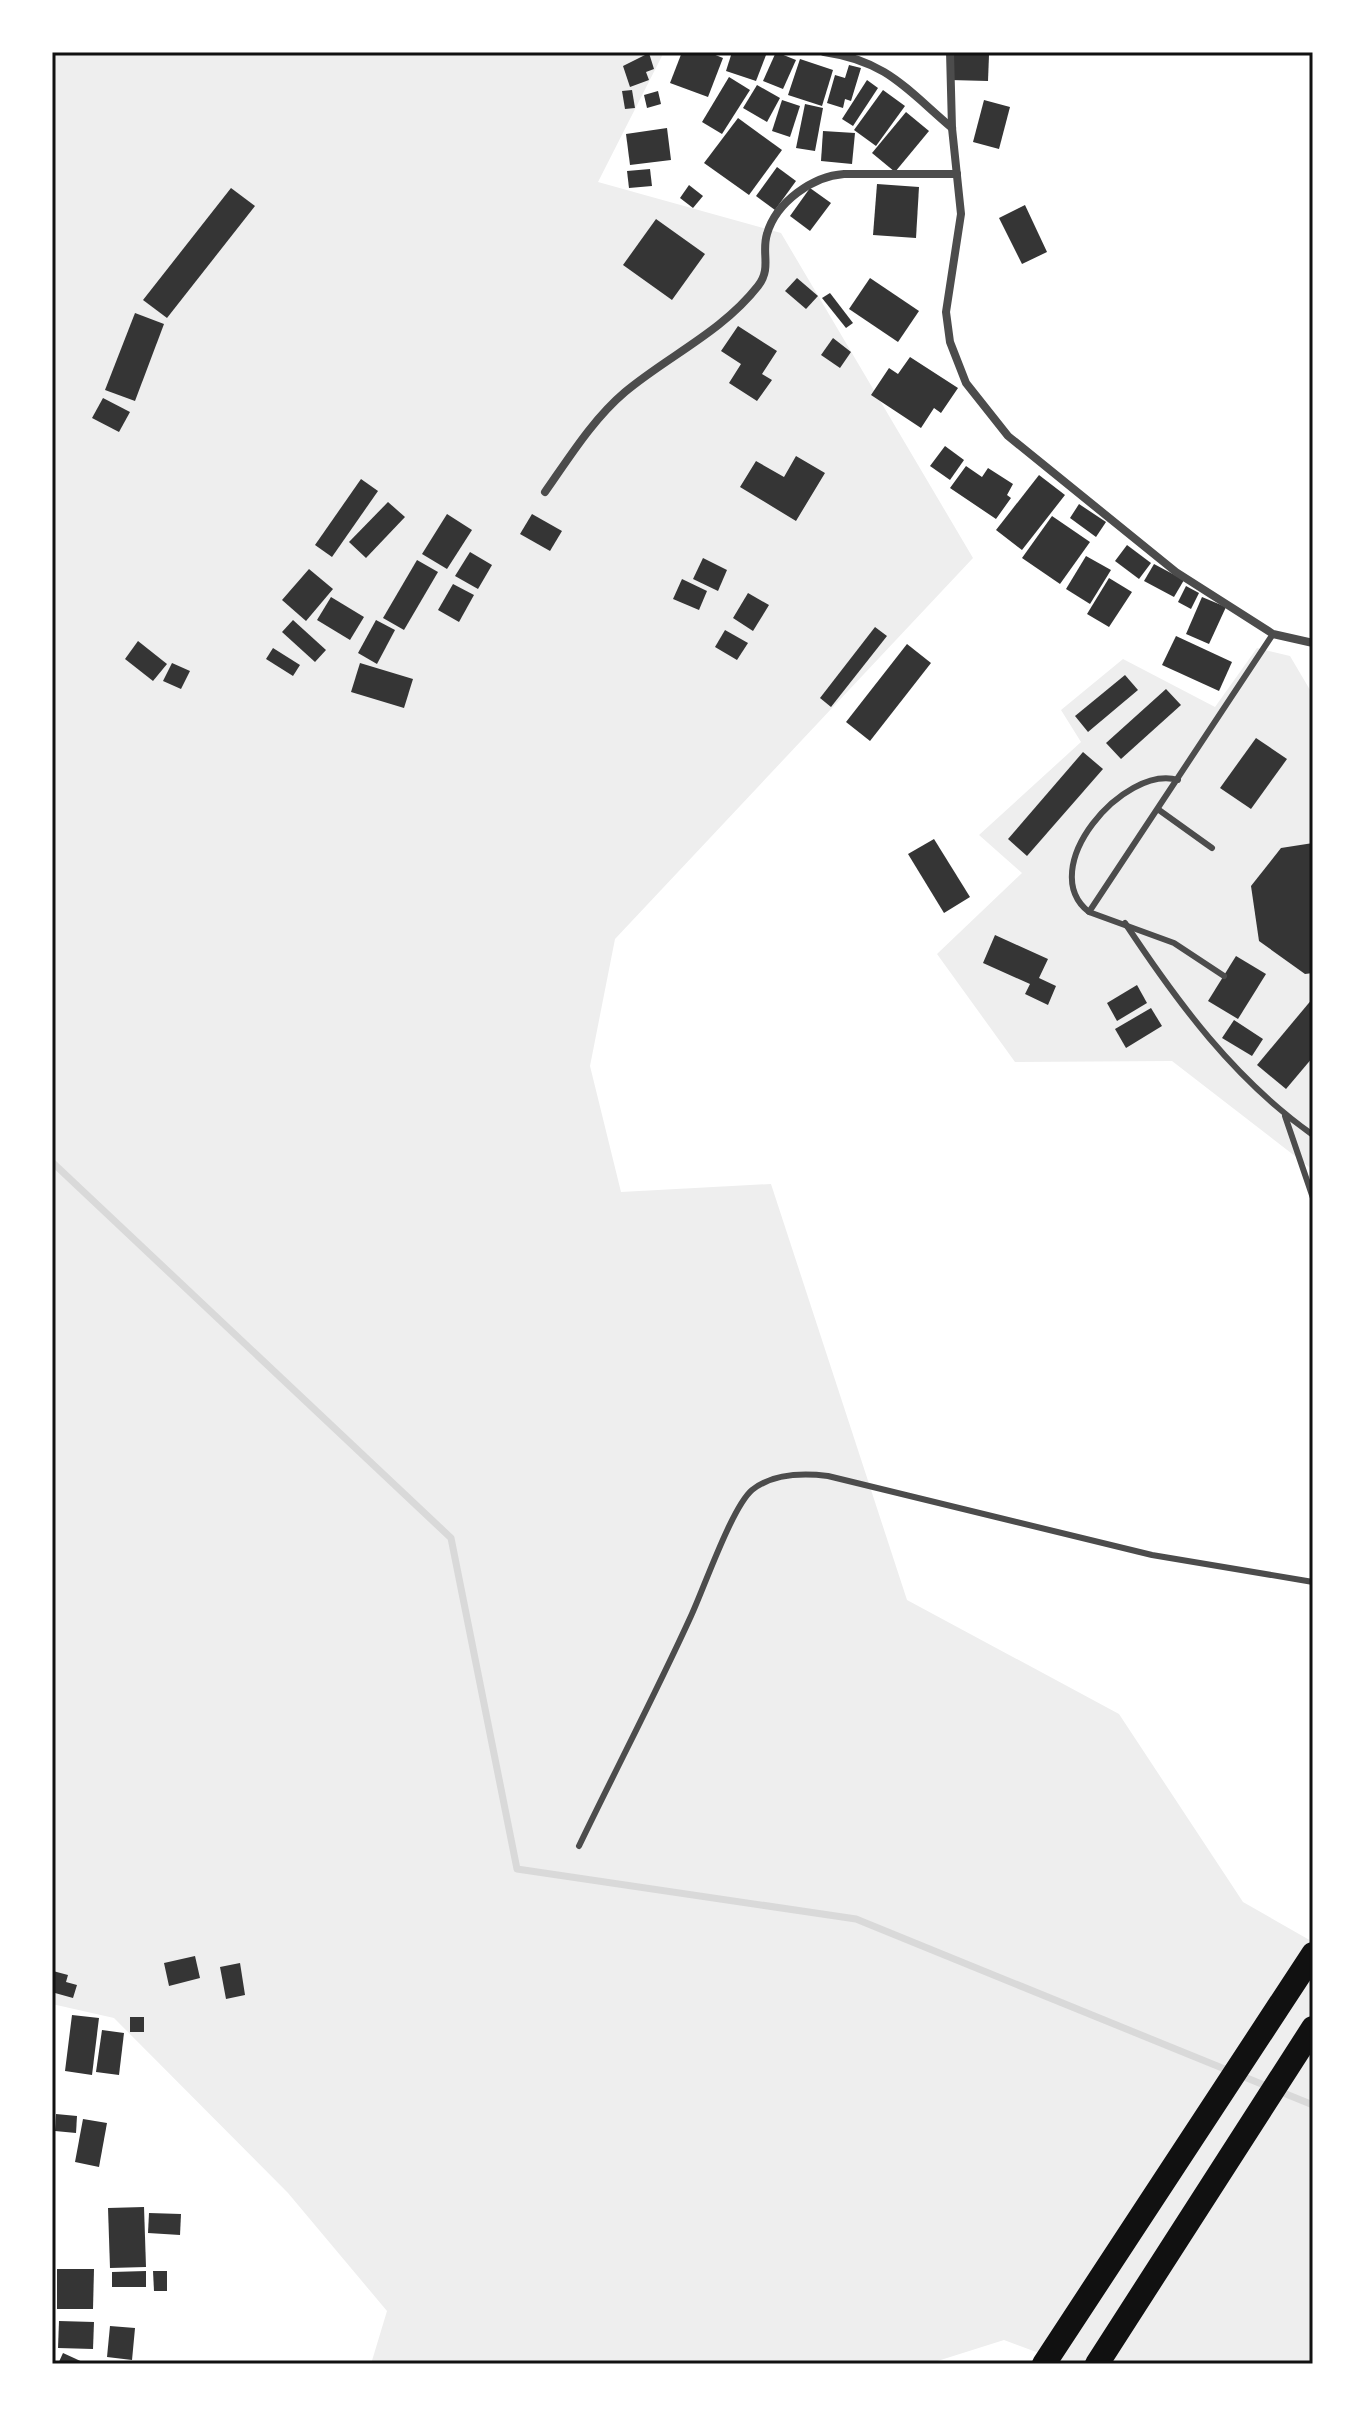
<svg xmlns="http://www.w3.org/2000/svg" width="1365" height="2416" font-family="'Exo 2',sans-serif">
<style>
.green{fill:#eee}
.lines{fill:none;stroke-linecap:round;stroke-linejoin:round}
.stream{stroke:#d9d9d9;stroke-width:7}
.building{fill:#353535}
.service{stroke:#4c4c4c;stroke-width:6}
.minor{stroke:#4c4c4c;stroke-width:8}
.motorway{stroke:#111;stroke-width:24}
.neatline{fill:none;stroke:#111;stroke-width:3}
</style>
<rect width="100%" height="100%" fill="#fff"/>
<g class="green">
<path d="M52,52H664L598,182L781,233L973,558L615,939L590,1066L621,1192L771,1184L907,1600L1119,1714L1243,1902L1313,1942V2364H1069L1004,2340L928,2364H371L387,2311L288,2193L114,2018L52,2004Z"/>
<path d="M1257,648L1290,656L1313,695V1170L1172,1061L1015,1062L937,954L1022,873L979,835L1081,742L1061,710L1123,659L1215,707Z"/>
</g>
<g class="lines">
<path class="stream" d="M52,1162L451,1538L517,1869L856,1919L1313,2105"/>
</g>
<g class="building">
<path d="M682,52H708L723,58L708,97L670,83Z"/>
<path d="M732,52L766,55L756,81L726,71Z"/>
<path d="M776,52L796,60L783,89L763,81Z"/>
<path d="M649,53L654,69L646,72L649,80L630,87L623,66Z"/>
<path d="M951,55H989L988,81L950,80Z"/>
<path d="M800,59L833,70L822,106L788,95Z"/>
<path d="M849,65L861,68L851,101L845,99L843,108L827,103L835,75L845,78Z"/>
<path d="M729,77L750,90L722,134L702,122Z"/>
<path d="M867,80L878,88L853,126L842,119Z"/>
<path d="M757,85L780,98L767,122L743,108Z"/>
<path d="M632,90L635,108L625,109L622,91Z"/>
<path d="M883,90L905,106L876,146L854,130Z"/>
<path d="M658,91L661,104L647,108L644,95Z"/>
<path d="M782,100L800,106L790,137L772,131Z"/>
<path d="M984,100L1010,107L999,149L973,142Z"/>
<path d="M805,104L823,108L815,151L796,148Z"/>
<path d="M906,112L929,131L895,172L872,153Z"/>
<path d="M738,118L782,150L749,195L704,163Z"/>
<path d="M667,128L671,160L630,165L626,134Z"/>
<path d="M823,131L855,133L852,164L821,161Z"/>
<path d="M777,167L796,181L775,210L756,196Z"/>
<path d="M650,169L652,186L629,188L627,171Z"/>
<path d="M877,184L919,187L916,238L873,235Z"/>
<path d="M689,185L703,196L693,208L680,198Z"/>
<path d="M231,188L255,206L167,318L143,300Z"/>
<path d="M810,188L831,203L810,231L790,216Z"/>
<path d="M1025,205L1047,252L1022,264L999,218Z"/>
<path d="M656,219L705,254L672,300L623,265Z"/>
<path d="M797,278L818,296L806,309L785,291Z"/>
<path d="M870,278L919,311L898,342L849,309Z"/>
<path d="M830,293L853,323L846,328L822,298Z"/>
<path d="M135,313L164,324L135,401L105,390Z"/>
<path d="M738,326L777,351L762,374L772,380L757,401L729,383L741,364L721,351Z"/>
<path d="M833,338L851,352L840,368L821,355Z"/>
<path d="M910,357L958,388L941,413L934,408L921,428L871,395L889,368L898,374Z"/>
<path d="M103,398L130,412L119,432L92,418Z"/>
<path d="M945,446L964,460L950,480L930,466Z"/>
<path d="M796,456L825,473L796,521L740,487L756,461L784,477Z"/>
<path d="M966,466L982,477L988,468L1013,484L1007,495L1011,498L996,519L950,488Z"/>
<path d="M1039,475L1065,495L1022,550L996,530Z"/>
<path d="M361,479L378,491L332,557L315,545Z"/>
<path d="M388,502L405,517L366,558L349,542Z"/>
<path d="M1079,504L1106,522L1096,537L1070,518Z"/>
<path d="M447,514L472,530L447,569L422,554Z"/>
<path d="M532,514L562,531L550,551L520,534Z"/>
<path d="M1052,516L1090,542L1060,584L1022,558Z"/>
<path d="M1127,545L1151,563L1139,579L1115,561Z"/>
<path d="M470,552L492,565L478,589L455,576Z"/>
<path d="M1086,556L1111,570L1090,604L1066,589Z"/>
<path d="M703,558L727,570L718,591L693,579Z"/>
<path d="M417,560L438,572L404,630L383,618Z"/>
<path d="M1154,564L1184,580L1174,597L1144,581Z"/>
<path d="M309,569L333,589L306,621L282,600Z"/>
<path d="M1109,578L1132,592L1109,627L1087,614Z"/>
<path d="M682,579L707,591L699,610L673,599Z"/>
<path d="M453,584L474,595L459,622L438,610Z"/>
<path d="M1186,586L1199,593L1191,609L1178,602Z"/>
<path d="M748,593L769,605L753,631L733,618Z"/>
<path d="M331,597L364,617L350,640L317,620Z"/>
<path d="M1202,597L1226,607L1209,644L1186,634Z"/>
<path d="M293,620L326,650L315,662L282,632Z"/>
<path d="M376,620L395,630L377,664L358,653Z"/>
<path d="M875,627L887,636L831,707L820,698Z"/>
<path d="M725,630L748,643L737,660L715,647Z"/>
<path d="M1176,636L1232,662L1219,691L1162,665Z"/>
<path d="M138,641L167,664L153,681L125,659Z"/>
<path d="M907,644L931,663L870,741L846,722Z"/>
<path d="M273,648L300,665L293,676L266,659Z"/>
<path d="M172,663L190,671L181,689L163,681Z"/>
<path d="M360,663L413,679L404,708L351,692Z"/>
<path d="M1125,675L1138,690L1088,732L1075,716Z"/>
<path d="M1166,689L1181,705L1121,759L1106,743Z"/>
<path d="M1256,738L1287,759L1251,809L1220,788Z"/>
<path d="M1083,752L1103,769L1027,856L1008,839Z"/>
<path d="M934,839L970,897L944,913L908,854Z"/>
<path d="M1313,843V973L1305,974L1259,941L1251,886L1281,848Z"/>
<path d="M995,935L1048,959L1039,978L1056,986L1048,1005L1025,994L1030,984L983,963Z"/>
<path d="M1236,956L1266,974L1238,1019L1208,1001Z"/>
<path d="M1137,985L1147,1003L1117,1021L1107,1003Z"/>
<path d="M1313,998V1057L1286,1089L1257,1065Z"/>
<path d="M1151,1008L1162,1026L1126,1048L1115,1029Z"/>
<path d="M1234,1020L1263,1039L1252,1056L1222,1038Z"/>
<path d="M195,1956L200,1978L169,1986L164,1963Z"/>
<path d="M240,1963L245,1995L226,1999L220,1967Z"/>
<path d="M53,1971L68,1975L66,1982L77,1985L73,1998L55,1993Z"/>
<path d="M72,2015L99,2018L92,2075L65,2071Z"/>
<rect x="130" y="2017" width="14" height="15"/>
<path d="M102,2030L124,2033L119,2075L96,2072Z"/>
<path d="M56,2114L77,2116L76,2133L55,2131Z"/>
<path d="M83,2119L107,2123L99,2167L75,2162Z"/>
<path d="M144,2207L146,2267L110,2268L108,2208Z"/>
<path d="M149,2213L181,2214L180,2235L148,2233Z"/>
<path d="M57,2269H94L93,2309H57Z"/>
<path d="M146,2271V2287H112V2272Z"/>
<path d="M153,2271H167V2291H154Z"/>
<path d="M59,2321L94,2322L93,2349L58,2348Z"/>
<path d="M110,2326L135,2328L132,2360L107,2357Z"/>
<path d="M63,2353L87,2364H58Z"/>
</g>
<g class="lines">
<g class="service">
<path d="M1159,810L1212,848"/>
<path d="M1089,912C1034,869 1124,764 1178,780"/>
<path d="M1125,923C1178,1003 1234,1079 1313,1135"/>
<path d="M1224,976L1174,943L1089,912L1273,634"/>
<path d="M1285,1116L1313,1198"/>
<path d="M579,1846C616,1769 656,1693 691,1616C704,1588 732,1507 752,1490C773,1473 803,1473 828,1476L1152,1555L1313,1582"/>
</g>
<g class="minor">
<path d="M824,52C887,61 906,89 952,128"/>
<path d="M950,52L952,128L961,214L946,312L950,342L966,383L1008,436L1176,572L1273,634L1313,643"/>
<path d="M545,492C569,458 593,419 625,392C668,356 722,332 758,286C772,268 761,253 767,234C776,202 813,176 844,174H957"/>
</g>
<g class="motorway">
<path d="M1044,2364L1313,1954"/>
<path d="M1097,2364L1313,2028"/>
</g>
</g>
<rect width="1365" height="2416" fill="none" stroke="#ffffff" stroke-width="108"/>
<rect x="54" y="54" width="1257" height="2308" class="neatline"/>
</svg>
